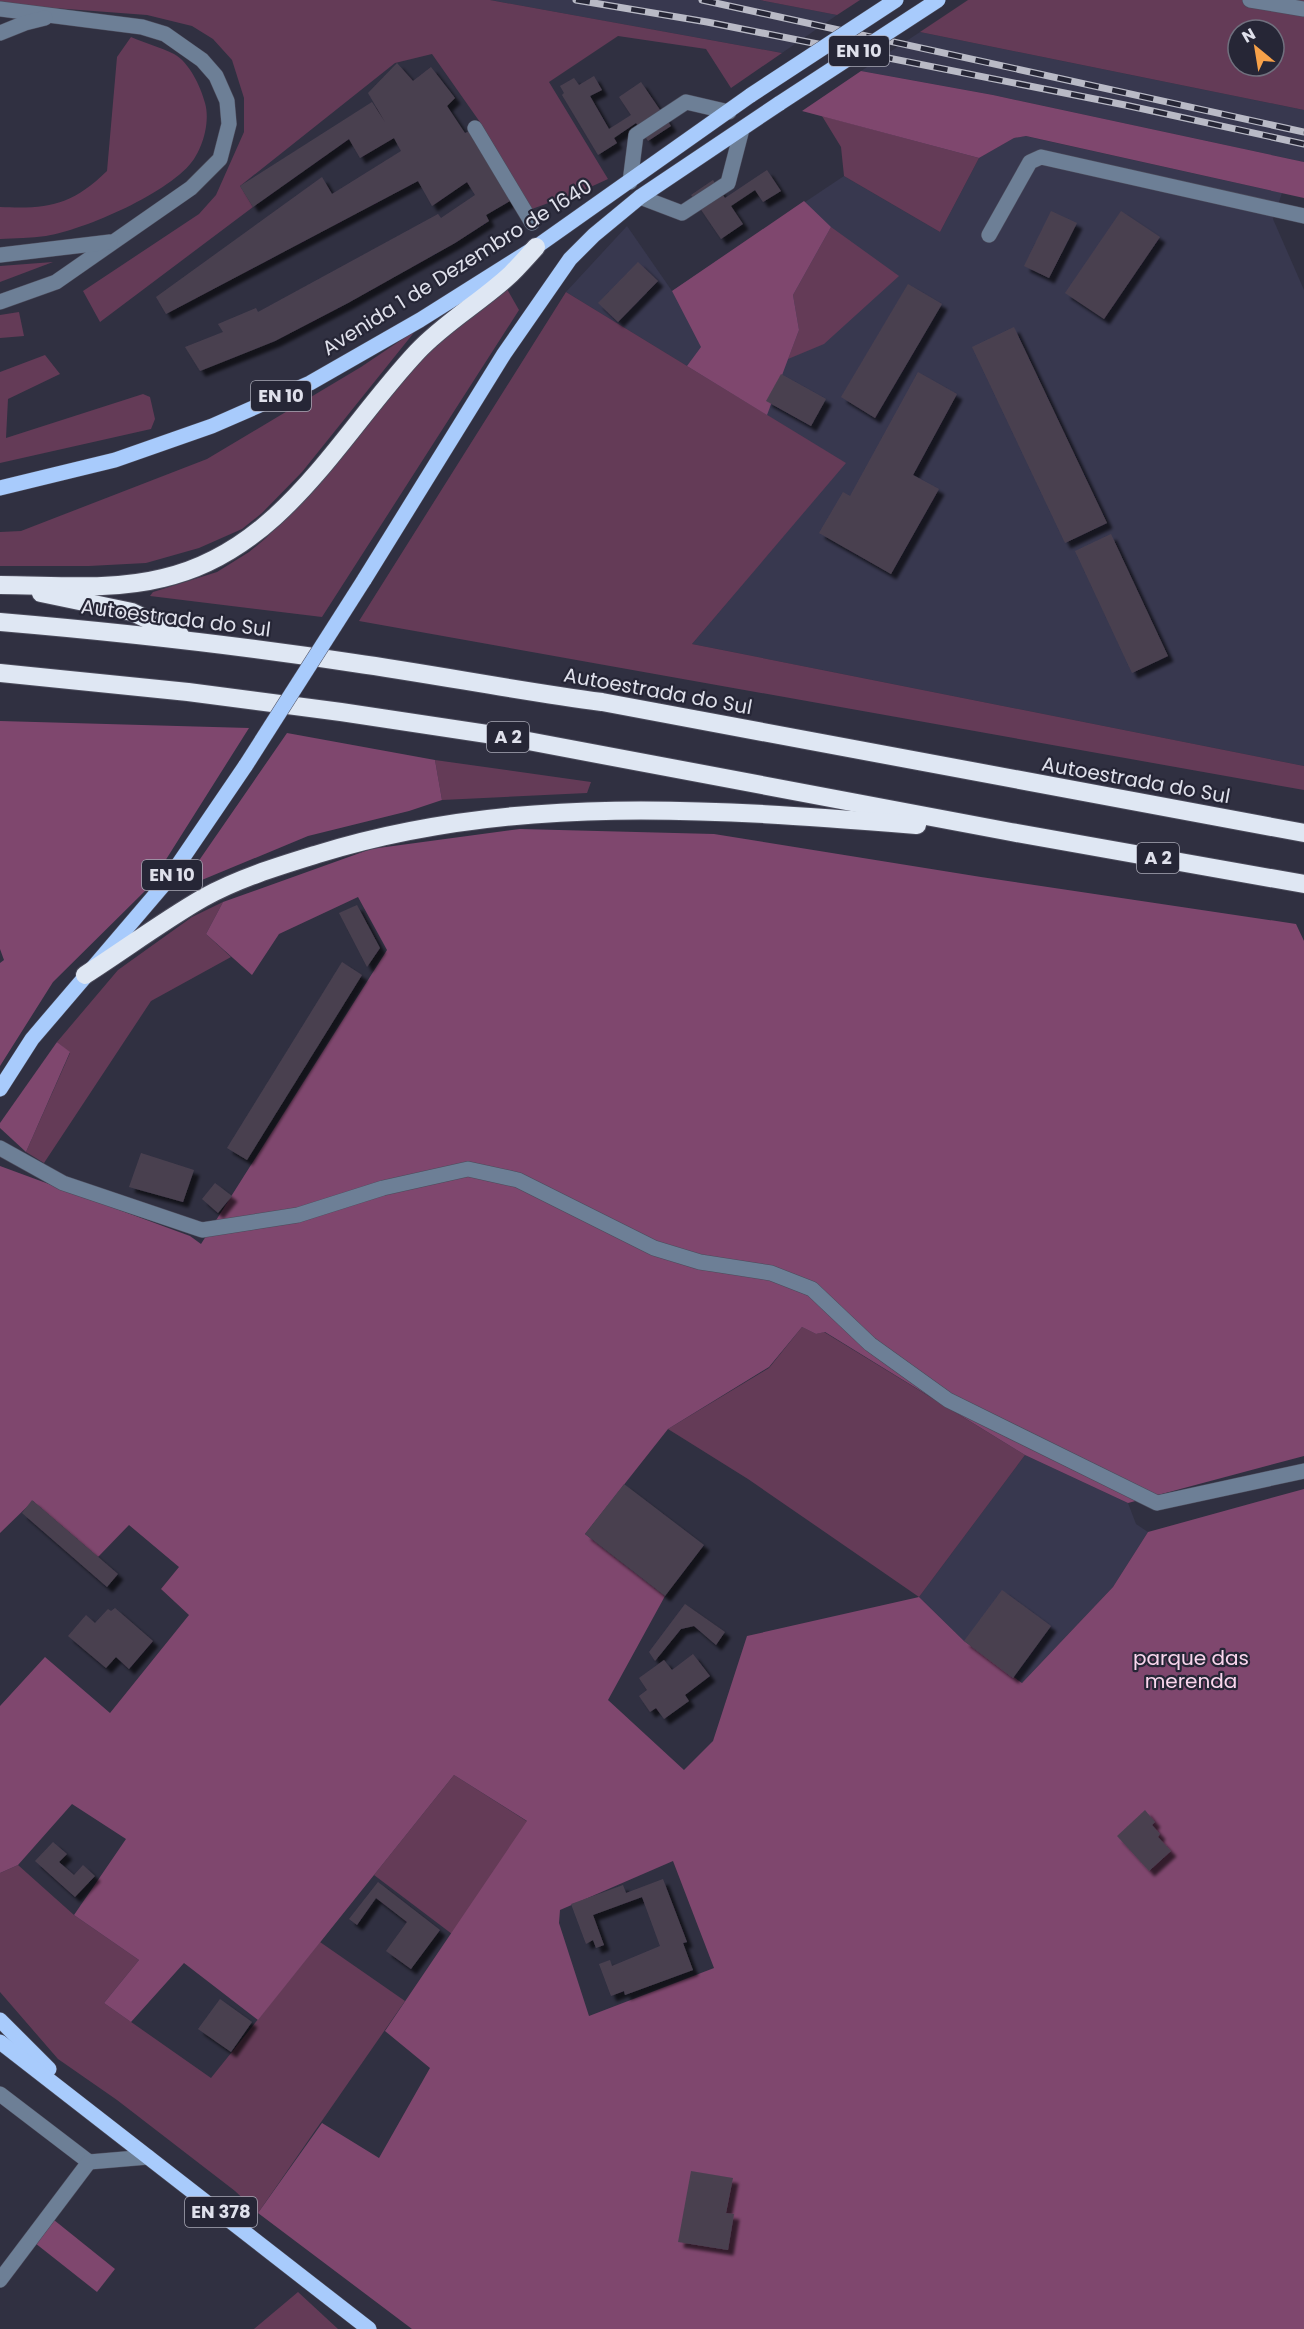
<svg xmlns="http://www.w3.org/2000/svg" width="1304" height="2329" font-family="Poppins,sans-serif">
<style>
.built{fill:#38384f}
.green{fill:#643b57;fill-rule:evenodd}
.forest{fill:#7f476e;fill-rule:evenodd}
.building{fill:#4a4050;filter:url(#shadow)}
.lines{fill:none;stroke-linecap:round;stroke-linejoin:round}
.minor-casing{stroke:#4c4c5c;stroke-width:16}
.major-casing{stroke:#4c4c5c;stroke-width:16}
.highway-casing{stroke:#4c4c5c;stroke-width:20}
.minor{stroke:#6d7f96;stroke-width:15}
.major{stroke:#a8cbfc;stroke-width:15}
.highway{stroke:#dfe7f3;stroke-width:18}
.rail-casing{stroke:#b9bac6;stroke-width:7}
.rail{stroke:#262636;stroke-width:4.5;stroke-dasharray:14;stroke-linecap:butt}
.major-bridge-casing{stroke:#4c4c5c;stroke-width:16;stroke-linecap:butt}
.major-bridge{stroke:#a8cbfc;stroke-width:15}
.labels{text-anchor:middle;stroke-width:4.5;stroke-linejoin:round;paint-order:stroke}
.shield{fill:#262636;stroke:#a8a8b5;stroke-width:1.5}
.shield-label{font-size:18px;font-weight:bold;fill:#dfe0eb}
.street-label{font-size:20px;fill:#dfe0eb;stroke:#262636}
.park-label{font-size:20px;fill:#fad6ed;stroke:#262636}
</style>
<defs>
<filter id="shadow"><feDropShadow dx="5.5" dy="5.5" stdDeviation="1.5" flood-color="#0009"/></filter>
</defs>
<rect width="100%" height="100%" fill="#303041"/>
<g class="built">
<path d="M490,0H760L837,15L782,53Z"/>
<path d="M920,32L1304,110V162L993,95L861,71Z"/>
<path d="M1025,136L1282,193L1273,219L1304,290V766L692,644L845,463L566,292L627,226L672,291L844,176L940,232L979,158L1014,138Z"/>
<path d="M1025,1455L1128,1503L1136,1524L1148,1532L1113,1587L1022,1683L964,1641L919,1597Z"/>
</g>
<g class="green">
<path d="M0,0H490L782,53L731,88L706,49L618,36L549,82L608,179L584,190L532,209L482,125L432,54L395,63L240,186L253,207L100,322L83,291L199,214L216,195L244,132V98L232,60L213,39L192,26L147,15L0,4Z"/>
<path d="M760,0H860L837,15Z"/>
<path d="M968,0H1304V110L920,32ZM1238,30H1274V66H1238Z"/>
<path d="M131,37C145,43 160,47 174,54C189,62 201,87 205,103C210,120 204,144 194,159C172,192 84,230 46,236C31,238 15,238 0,239V207C48,209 71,206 107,171L117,57Z"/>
<path d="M822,116L979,158L940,232L844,176L841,147Z"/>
<path d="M831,227L899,276L824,344L788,359L799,330L793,295Z"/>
<path d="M53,262L0,282V266Z"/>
<path d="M507,289L519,310L322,617L150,596L153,592L217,572L249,552L266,538L356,440L429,349Z"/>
<path d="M566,292L846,463L692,644L1304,766V790L359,621Z"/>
<path d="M19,312L24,336L0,338V315Z"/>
<path d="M416,330L302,472L262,513L242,529L199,548L146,563L89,566H0V532L21,531L207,459L361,367Z"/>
<path d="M45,355L60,374L8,399L6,438L143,394L150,397L155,419L151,429L0,463V372Z"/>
<path d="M435,760L591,782L587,793L442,800Z"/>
<path d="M223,902L206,934L231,957L151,1001L44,1163L26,1152L70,1053L57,1042L118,970L192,917Z"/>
<path d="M802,1327L816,1334L824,1332L1025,1455L919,1597L748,1479L668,1429L769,1368Z"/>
<path d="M454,1775L528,1822L452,1934L374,1875Z"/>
<path d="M18,1865L74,1915L139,1960L104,2003L211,2078L320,1942L405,2001L258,2213L235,2191L117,2100L58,2059L0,1992V1873Z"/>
<path d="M298,2292L338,2329H254Z"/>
</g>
<g class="forest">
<path d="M861,71L993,95L1304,162V198L1026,136L1014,138L979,158L802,111Z"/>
<path d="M804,201L831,227L793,295L799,330L767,415L687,366L701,347L672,291Z"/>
<path d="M0,721L249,728L148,888L53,982L0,1066V963L4,960L0,949Z"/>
<path d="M287,733L435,760L442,800L409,811L308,836L197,882L189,875Z"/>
<path d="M520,829L714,834L981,877L1296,924L1304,941V1456L1128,1503L1025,1455L825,1332L816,1334L802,1327L769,1367L668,1429L585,1534L665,1596L608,1700L684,1770L713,1741L747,1636L919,1597L964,1641L1022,1683L1113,1587L1148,1532L1304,1489V2329H412L258,2213L322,2123L379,2158L430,2068L385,2031L527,1821L454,1775L258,2020L184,1963L131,2022L104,2003L139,1960L74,1915L126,1839L72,1804L18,1865L0,1873V1706L45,1657L110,1713L189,1615L161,1589L179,1567L129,1525L98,1557L33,1501L0,1533V1166L190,1236L201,1244L387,950L358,897L279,934L252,975L206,934L223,902L371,849ZM673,1861L714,1968L589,2016L559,1923L560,1910Z"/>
<path d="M57,1042L70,1052L26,1152L0,1128V1123Z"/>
<path d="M54,2220L115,2269L97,2292L35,2243Z"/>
</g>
<g class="building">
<path d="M397,63L413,81L431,67L455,98L447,106L465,133L470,131L510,201L486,215L489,221L455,243L348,303L275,341L200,371L185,347L223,332L218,324L256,308L258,312L438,214L441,218L475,195L467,182L432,206L418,181L166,314L156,297L322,177L332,194L401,151L394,138L360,158L349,139L253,207L240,186L372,102L385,122L368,93Z"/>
<path d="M594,76L602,90L590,96L609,129L631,115L619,97L641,82L671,126L648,141L636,123L614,138L617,143L598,155L562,95L564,93L560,86L574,78L579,85Z"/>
<path d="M767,170L781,191L763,202L755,190L731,206L743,224L721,239L691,195L713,180L725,198Z"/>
<path d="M1051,211L1077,223L1049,278L1024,266Z"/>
<path d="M1121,211L1160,237L1104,319L1065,293Z"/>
<path d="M638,262L658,281L618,322L598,303Z"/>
<path d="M908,284L942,304L875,418L841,397Z"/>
<path d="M1014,327L1107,523L1065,543L972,347Z"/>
<path d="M918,372L957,394L913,475L939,489L891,574L819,533L843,492L850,496Z"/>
<path d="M781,374L826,399L811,426L766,401Z"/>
<path d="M1111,534L1168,656L1132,673L1075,551Z"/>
<path d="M357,905L380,948L367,967L339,913Z"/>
<path d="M342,962L362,975L247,1160L227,1148Z"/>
<path d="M141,1153L194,1170L183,1202L129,1187Z"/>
<path d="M215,1183L232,1196L218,1213L202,1199Z"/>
<path d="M624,1484L704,1545L665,1596L585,1534Z"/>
<path d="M32,1500L118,1574L107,1587L22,1513Z"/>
<path d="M1002,1590L1051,1626L1013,1678L964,1641Z"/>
<path d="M685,1604L725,1632L716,1645L694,1626L681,1629L655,1661L649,1652Z"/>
<path d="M115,1608L153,1641L129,1669L116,1657L106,1668L68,1636L86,1615L95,1623L108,1609L111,1611Z"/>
<path d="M693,1654L710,1676L685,1695L689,1701L664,1719L656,1708L650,1712L639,1696L647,1690L639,1678L664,1660L672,1670Z"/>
<path d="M1145,1810L1155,1822L1152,1825L1160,1834L1158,1837L1171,1851L1149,1871L1117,1836Z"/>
<path d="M53,1842L67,1854L59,1862L74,1875L83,1865L95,1876L75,1897L35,1861Z"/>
<path d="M663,1879L687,1942L683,1943L693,1970L625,1995L624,1991L611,1996L599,1964L610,1960L612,1966L660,1946L642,1897L593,1915L604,1945L596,1948L593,1940L586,1944L571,1904L623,1885L626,1893Z"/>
<path d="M378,1882L440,1930L411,1969L386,1951L407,1922L376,1898L357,1925L349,1919Z"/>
<path d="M220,1999L252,2022L231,2052L198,2029Z"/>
<path d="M691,2171L733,2178L726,2213L734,2214L728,2250L678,2242Z"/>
</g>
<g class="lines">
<g class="minor-casing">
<g id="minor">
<path d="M1250,0L1304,9"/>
<path d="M0,9L142,27L165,34L202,60L216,76L227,101L229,124L220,159L191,188L56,282L0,302"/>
<path d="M0,33L25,23L45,18"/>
<path d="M475,128L532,223"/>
<path d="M630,182L636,135L686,102L729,112"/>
<path d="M640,197L682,213L728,183L742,129"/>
<path d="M989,235L1030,162L1041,157L1304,216"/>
<path d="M0,255L110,242"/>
<path d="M0,1148L63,1183L202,1230L298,1215L383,1188L468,1169L518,1180L654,1248L700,1262L771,1273L812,1289L870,1344L948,1400L1157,1503L1304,1471"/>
<path d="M0,2094L89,2162L148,2157"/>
<path d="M0,2280L89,2162"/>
</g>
</g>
<g class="major-casing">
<g id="major">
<path d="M0,488L115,460L212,426L310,383L420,320L536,247L751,95"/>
<path d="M364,580L504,354L570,259L594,235L640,197L780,103"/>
<path d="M0,1089L32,1039L167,881L246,765"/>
<path d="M0,2020L49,2069"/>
<path d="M0,2042L369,2329"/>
</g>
</g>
<g class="highway-casing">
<g id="highway">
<path d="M0,585C54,585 111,591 163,578C282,551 340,434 417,352C445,322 481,302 511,274C520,265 528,256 536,247"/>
<path d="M41,593L132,612L180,635"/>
<path d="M0,622C118,632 236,645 354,663C437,675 519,691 602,702L1304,833"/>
<path d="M0,673L188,692L341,712L507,737L1011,832L1304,884"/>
<path d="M85,975C124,950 163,921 203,898C239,878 279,866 318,854C514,793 715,809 917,825"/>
</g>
</g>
<use href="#minor" class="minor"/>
<use href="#major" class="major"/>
<use href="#highway" class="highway"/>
<g class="rail-casing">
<g id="rail">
<path d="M576,0L707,22L1125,105L1304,144"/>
<path d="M702,0L1304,132"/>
</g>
</g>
<use href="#rail" class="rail"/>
<g class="major-bridge-casing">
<g id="major-bridge">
<path d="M751,95L896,0"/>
<path d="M780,103L938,0"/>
<path d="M246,765L364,580"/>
</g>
</g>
<use href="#major-bridge" class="major-bridge"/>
</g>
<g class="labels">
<g class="shield">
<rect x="829" y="36" width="60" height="30" rx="4.5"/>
<rect x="251" y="381" width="60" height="30" rx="4.5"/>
<rect x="487" y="722" width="42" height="30" rx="4.5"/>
<rect x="1137" y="843" width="42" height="30" rx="4.5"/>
<rect x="142" y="860" width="60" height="30" rx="4.5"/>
<rect x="185" y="2197" width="72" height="30" rx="4.5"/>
</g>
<g class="shield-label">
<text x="859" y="57">EN 10</text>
<text x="281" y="402">EN 10</text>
<text x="508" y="743">A 2</text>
<text x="1158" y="864">A 2</text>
<text x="172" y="881">EN 10</text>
<text x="221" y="2218">EN 378</text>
</g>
<g class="street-label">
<text transform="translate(457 267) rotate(-32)" y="7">Avenida 1 de Dezembro de 1640</text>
<text transform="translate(176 618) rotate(7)" y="7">Autoestrada do Sul</text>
<text transform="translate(658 691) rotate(10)" y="7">Autoestrada do Sul</text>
<text transform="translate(1136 780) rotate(10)" y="7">Autoestrada do Sul</text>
</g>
<g class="park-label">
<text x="1191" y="1665">parque das<tspan x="1191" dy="23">merenda</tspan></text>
</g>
</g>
<g transform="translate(1256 48) rotate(330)"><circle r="28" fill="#262636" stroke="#70707e" stroke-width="1.5"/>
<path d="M0-4.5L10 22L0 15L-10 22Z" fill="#f7a149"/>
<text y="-9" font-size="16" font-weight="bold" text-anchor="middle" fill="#dfe0eb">N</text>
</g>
</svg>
